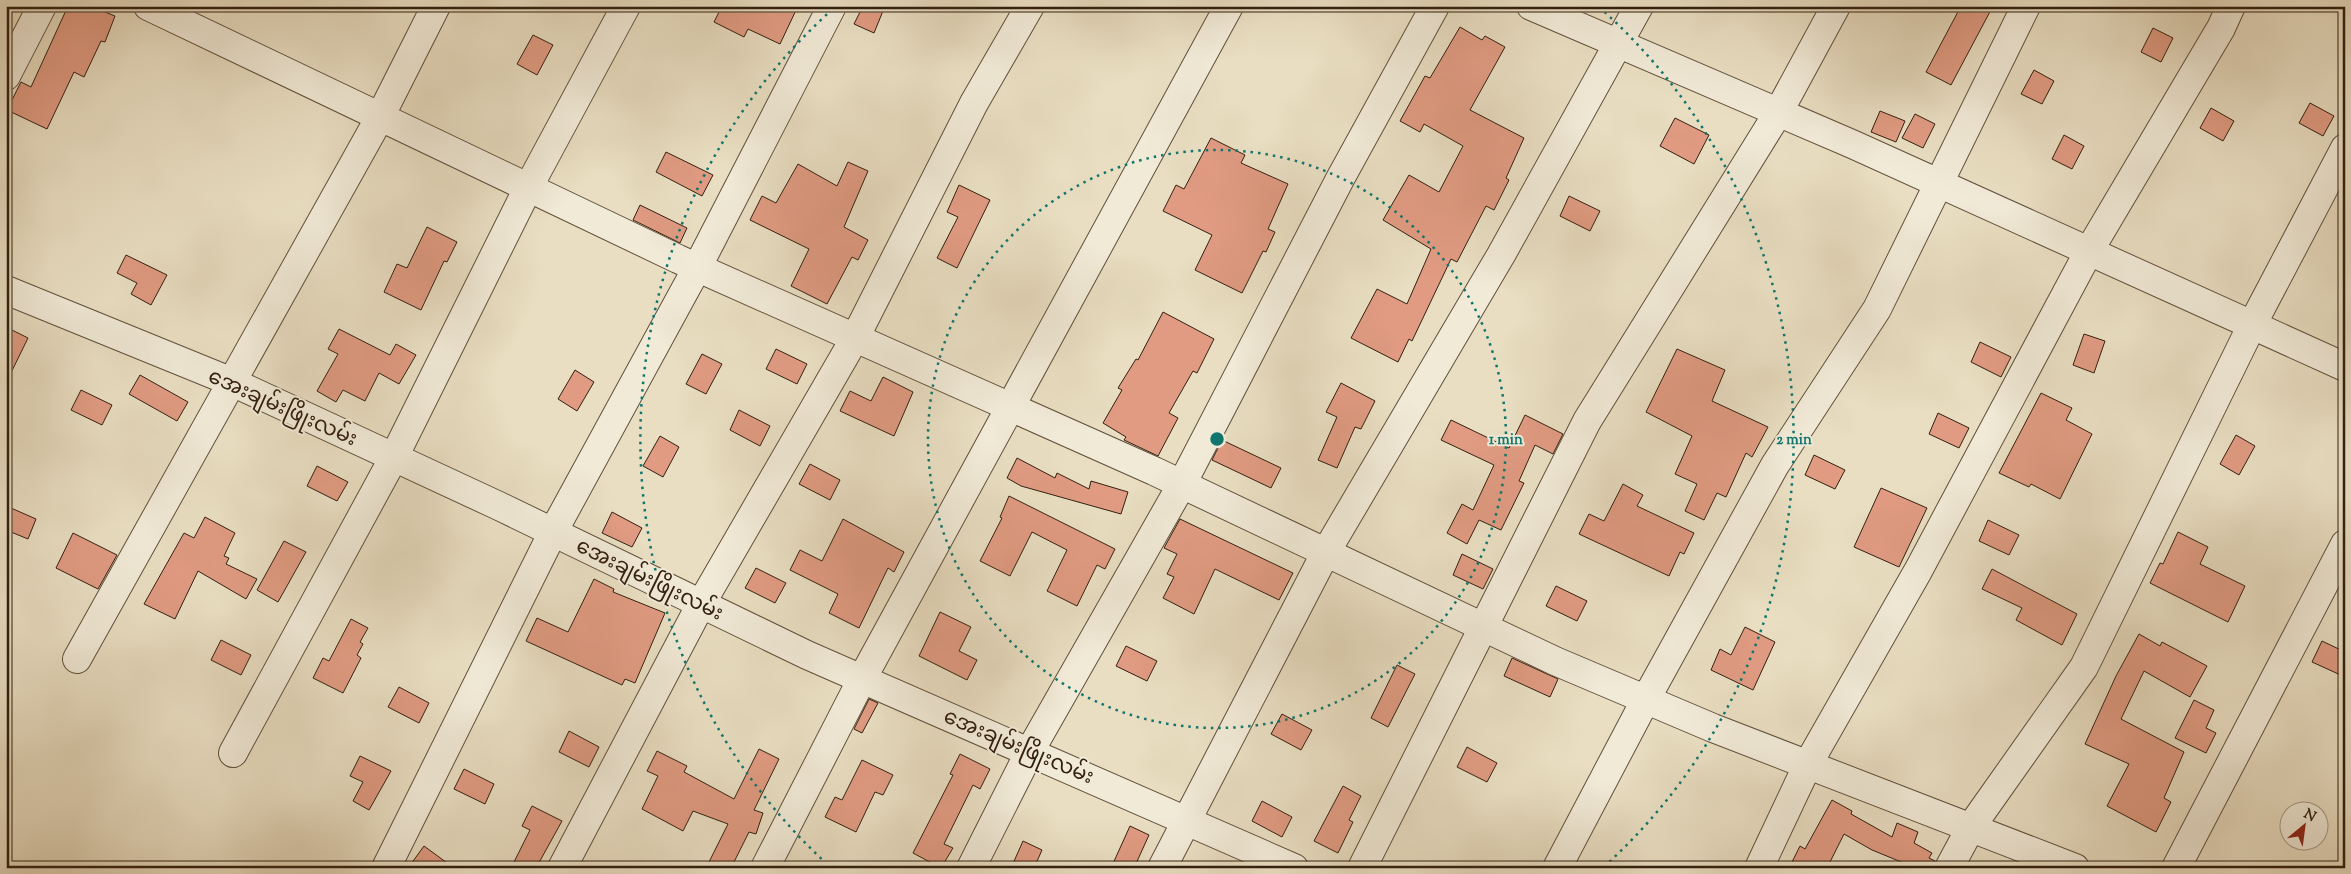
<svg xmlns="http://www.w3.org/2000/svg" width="2351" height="874" font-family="'Sorts Mill Goudy','Noto Sans Myanmar',serif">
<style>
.building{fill:#e09b82;stroke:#332010}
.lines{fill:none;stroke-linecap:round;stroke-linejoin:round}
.minor-casing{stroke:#60503c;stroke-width:30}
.minor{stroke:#f1ead7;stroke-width:28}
.ring{fill:none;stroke:#0f766e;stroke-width:2.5;stroke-dasharray:2.5 5}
.labels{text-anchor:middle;stroke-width:4;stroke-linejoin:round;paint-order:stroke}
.street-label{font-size:21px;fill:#332010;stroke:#f1ead7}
.centre{fill:#0f766e;stroke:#f1ead7;stroke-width:2.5}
.ring-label{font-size:15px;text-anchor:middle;font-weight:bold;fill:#0f766e;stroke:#f1ead7;stroke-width:4;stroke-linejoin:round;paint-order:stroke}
</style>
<rect width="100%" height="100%" fill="#e9dec2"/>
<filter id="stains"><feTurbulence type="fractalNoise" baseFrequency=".004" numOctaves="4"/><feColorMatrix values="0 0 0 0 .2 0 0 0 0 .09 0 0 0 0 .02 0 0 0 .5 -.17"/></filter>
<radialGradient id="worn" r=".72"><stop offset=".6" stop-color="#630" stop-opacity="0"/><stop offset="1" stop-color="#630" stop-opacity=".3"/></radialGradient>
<g class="building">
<path d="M68,6H90L115,16L105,42L101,41L84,77L74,72L47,129L7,110L21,82L31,87Z"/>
<path d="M722,6H798L780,44L748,29L744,37L714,22Z"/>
<path d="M863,6H885L874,33L854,24Z"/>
<path d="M1961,6H1993L1951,85L1926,72Z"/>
<path d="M1460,27L1482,40L1485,36L1505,47L1470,110L1524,138L1506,178L1509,180L1494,210L1486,206L1457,262L1451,259L1412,341L1409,339L1398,362L1351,338L1377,289L1407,304L1431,249L1383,220L1409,175L1439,192L1463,146L1424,124L1420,132L1400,121L1425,76L1430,78Z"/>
<path d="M2153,28L2173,38L2161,62L2141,52Z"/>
<path d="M533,35L553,45L537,75L517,64Z"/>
<path d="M2034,70L2054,81L2042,104L2021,94Z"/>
<path d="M2310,103L2334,116L2323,136L2299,123Z"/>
<path d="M2211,108L2234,121L2223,141L2200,128Z"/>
<path d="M1880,111L1905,121L1896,142L1871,132Z"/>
<path d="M1915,114L1935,124L1923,148L1902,138Z"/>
<path d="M1675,118L1709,135L1694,164L1660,146Z"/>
<path d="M2064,135L2084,146L2072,169L2052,159Z"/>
<path d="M1211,138L1245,155L1241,163L1288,184L1268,229L1275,232L1266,252L1263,251L1242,293L1195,270L1212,235L1163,211L1176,185L1184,189Z"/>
<path d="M666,152L713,175L702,196L656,172Z"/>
<path d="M848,162L868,171L844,227L868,240L858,260L852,257L827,304L791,286L809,249L750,220L762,196L776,203L798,164L837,186Z"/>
<path d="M959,185L990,200L957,268L937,258L958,217L947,212Z"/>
<path d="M1569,196L1600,211L1590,231L1560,216Z"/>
<path d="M640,205L687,228L680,243L633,220Z"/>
<path d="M427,227L457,242L447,262L444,261L421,310L384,292L397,264L407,268Z"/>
<path d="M126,255L167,275L151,305L131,294L137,283L117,273Z"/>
<path d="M1163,312L1214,339L1197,373L1193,371L1169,413L1178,418L1158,456L1124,440L1126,437L1103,423L1122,390L1118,388L1136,359L1138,360Z"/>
<path d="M6,327L28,338L6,383Z"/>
<path d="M339,329L390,355L396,344L416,355L399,384L379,373L365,401L343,390L336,402L317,391L338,354L328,349Z"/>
<path d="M2084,334L2105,341L2094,373L2073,365Z"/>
<path d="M1980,342L2011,357L2001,377L1971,362Z"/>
<path d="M776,349L807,364L797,384L766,369Z"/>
<path d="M1677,349L1725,370L1712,401L1768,427L1752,457L1746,453L1726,497L1717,493L1704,520L1685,511L1697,484L1675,474L1692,436L1646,412Z"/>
<path d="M702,354L722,364L706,394L686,384Z"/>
<path d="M575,370L594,382L577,411L558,399Z"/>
<path d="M140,375L188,402L177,421L129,394Z"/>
<path d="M883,377L913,392L894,436L840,411L850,391L871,401Z"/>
<path d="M1341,383L1375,401L1361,429L1355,427L1337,468L1318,460L1337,417L1326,412Z"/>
<path d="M81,390L112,405L102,425L71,410Z"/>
<path d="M2041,393L2072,408L2066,420L2092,434L2060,499L2031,484L2029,487L1999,473Z"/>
<path d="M739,410L770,426L760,446L730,430Z"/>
<path d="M1938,413L1969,428L1959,448L1929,434Z"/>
<path d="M1525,415L1563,434L1553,454L1535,445L1519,481L1524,483L1501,530L1479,520L1467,544L1447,533L1462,504L1473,510L1494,465L1441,440L1451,420L1509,448Z"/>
<path d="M2236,435L2255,446L2239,475L2220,464Z"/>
<path d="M660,436L679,447L663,477L643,466Z"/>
<path d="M1222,440L1281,468L1271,488L1212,460Z"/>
<path d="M1814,455L1845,470L1835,489L1805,475Z"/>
<path d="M1017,458L1055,478L1057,473L1089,489L1091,481L1128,492L1121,514L1021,486L1007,478Z"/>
<path d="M810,464L840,480L830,500L799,484Z"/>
<path d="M317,466L348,482L337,501L307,486Z"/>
<path d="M1623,484L1643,495L1637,506L1694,533L1684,554L1680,552L1669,576L1579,534L1589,514L1604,521Z"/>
<path d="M1881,488L1927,508L1899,567L1854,547Z"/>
<path d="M1009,496L1115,549L1105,569L1097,565L1077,606L1047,591L1067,550L1032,532L1010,576L980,561L1002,518L1000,517Z"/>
<path d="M11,508L36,519L28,539L6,530V520Z"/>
<path d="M612,512L642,528L632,547L602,533Z"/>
<path d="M205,517L235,533L224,556L229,558L226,564L257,579L246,599L198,571L175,619L144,604L184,533L194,538Z"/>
<path d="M843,519L904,552L894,572L888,568L859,628L829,613L838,594L790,570L800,550L822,561Z"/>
<path d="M1180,519L1293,573L1279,600L1215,569L1194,614L1163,598L1174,577L1167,574L1177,554L1164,548Z"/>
<path d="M1988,520L2019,535L2009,555L1979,541Z"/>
<path d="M2178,532L2208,547L2200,564L2245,586L2228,622L2150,583L2160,563L2163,564Z"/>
<path d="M73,533L117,555L98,589L56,568Z"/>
<path d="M284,541L306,552L278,602L257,590Z"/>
<path d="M1462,554L1493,569L1483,589L1453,575Z"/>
<path d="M756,568L786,583L775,603L745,588Z"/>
<path d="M1992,569L2077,614L2062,645L2016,620L2022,608L1982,589Z"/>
<path d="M594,579L614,589L613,592L665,613L635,683L625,679L622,685L526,641L537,618L568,632Z"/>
<path d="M1556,586L1587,601L1577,621L1546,606Z"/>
<path d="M940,612L971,627L959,651L977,660L967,680L919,656Z"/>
<path d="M351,619L368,628L360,642L363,644L357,655L361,658L343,693L313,678L323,658L329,661Z"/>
<path d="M1745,627L1775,642L1753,690L1711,670L1720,649L1731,655Z"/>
<path d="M2139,634L2160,646L2162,642L2207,666L2190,697L2144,671L2121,719L2184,752L2164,798L2171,802L2156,832L2107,806L2129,764L2085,744L2116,676Z"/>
<path d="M221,640L251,655L241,675L211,660Z"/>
<path d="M2322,641L2345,652V677L2312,662Z"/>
<path d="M1126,646L1157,661L1147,681L1116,666Z"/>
<path d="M1512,658L1558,679L1550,697L1504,676Z"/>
<path d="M1397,665L1415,674L1388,727L1371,718Z"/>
<path d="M399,687L429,703L419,723L388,707Z"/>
<path d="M869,699L878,703L862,733L854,729Z"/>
<path d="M2194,700L2214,710L2206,728L2216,733L2206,753L2175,738Z"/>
<path d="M1282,714L1312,730L1301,750L1271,734Z"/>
<path d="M569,731L599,747L589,767L559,752Z"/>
<path d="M1467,747L1497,763L1487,782L1457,767Z"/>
<path d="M759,749L779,759L754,810L763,813L756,834L749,832L731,868H706L728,824L693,811L683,831L642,809L658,776L647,771L657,751L687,766L684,772L734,799Z"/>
<path d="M960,754L990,769L980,789L973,785L944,844L953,848L941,868L913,853L953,775L950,774Z"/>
<path d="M360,756L391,771L369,810L353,801L363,782L350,776Z"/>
<path d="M862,760L893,775L883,795L875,792L856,832L825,817L835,797L842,800Z"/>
<path d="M464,769L494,784L485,804L454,789Z"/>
<path d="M1343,786L1361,796L1349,820L1353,822L1338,853L1314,841Z"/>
<path d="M1832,800L1852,811L1851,814L1892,837L1897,823L1918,832L1914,843L1932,853L1929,858L1935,861L1933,868H1916L1872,850L1844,834L1830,862L1843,868H1789L1800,846L1805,849Z"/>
<path d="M1262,801L1292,817L1282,837L1252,821Z"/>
<path d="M532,806L562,821L536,868H511L530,830L522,826Z"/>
<path d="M1130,826L1149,835L1134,868H1111Z"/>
<path d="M1023,841L1042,850L1034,868H1011Z"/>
<path d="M424,846L454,868H408Z"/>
</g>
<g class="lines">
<g class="minor-casing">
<g id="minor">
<path d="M148,6L678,259L1154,471L1555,661L1713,728L2075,868"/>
<path d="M1531,6L1852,144L2345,367"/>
<path d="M6,76L42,6"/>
<path d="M6,290L232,382L499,506L807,655L1294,868"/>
<path d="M77,659L380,117L436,6"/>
<path d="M233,753L394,457L528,188L626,6"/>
<path d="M386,868L553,532L697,268L832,6"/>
<path d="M562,868L701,604L855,338L974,103L1030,6"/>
<path d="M765,868L862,679L1229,6"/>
<path d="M971,868L1030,751L1182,484L1340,179L1435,6"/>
<path d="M1162,868L1326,552L1501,255L1639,6"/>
<path d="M1362,868L1587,421L1778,113L1836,6"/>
<path d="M1557,868L1646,699L1775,465L1877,309L2026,6"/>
<path d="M1759,868L1808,764L1918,571L2089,251L2221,28L2231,6"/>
<path d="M1949,868L1971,827L2084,667L2252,325L2345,148"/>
<path d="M2176,868L2345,544"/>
</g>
</g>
<use href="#minor" class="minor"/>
</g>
<g class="ring">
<circle cx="1217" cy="439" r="289"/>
<path d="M827 864A577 577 0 0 1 835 7M1599 7A577 577 0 0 1 1607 864"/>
</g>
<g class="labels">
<g class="street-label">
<text transform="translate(283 407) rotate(24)" y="7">အေးချမ်းဖြိုးလမ်း</text>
<text transform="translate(650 579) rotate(26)" y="7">အေးချမ်းဖြိုးလမ်း</text>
<text transform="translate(1019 746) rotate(23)" y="7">အေးချမ်းဖြိုးလမ်း</text>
</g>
</g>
<circle cx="1217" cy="439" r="8" class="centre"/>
<g class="ring-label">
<text x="1506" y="444">1 min</text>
<text x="1794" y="444">2 min</text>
</g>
<rect width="2351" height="874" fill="none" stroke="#e9dec2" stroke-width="25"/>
<rect x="8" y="8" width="2336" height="859" fill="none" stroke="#332010" stroke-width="2.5"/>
<rect x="12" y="12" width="2326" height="849" fill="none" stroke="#332010"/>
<g transform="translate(2304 826) rotate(29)"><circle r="24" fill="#f1ead7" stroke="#a59987"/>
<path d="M0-4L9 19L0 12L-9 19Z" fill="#8f2418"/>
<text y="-8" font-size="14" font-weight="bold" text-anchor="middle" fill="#332010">N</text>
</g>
<rect width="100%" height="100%" filter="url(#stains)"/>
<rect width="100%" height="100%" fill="url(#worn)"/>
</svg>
